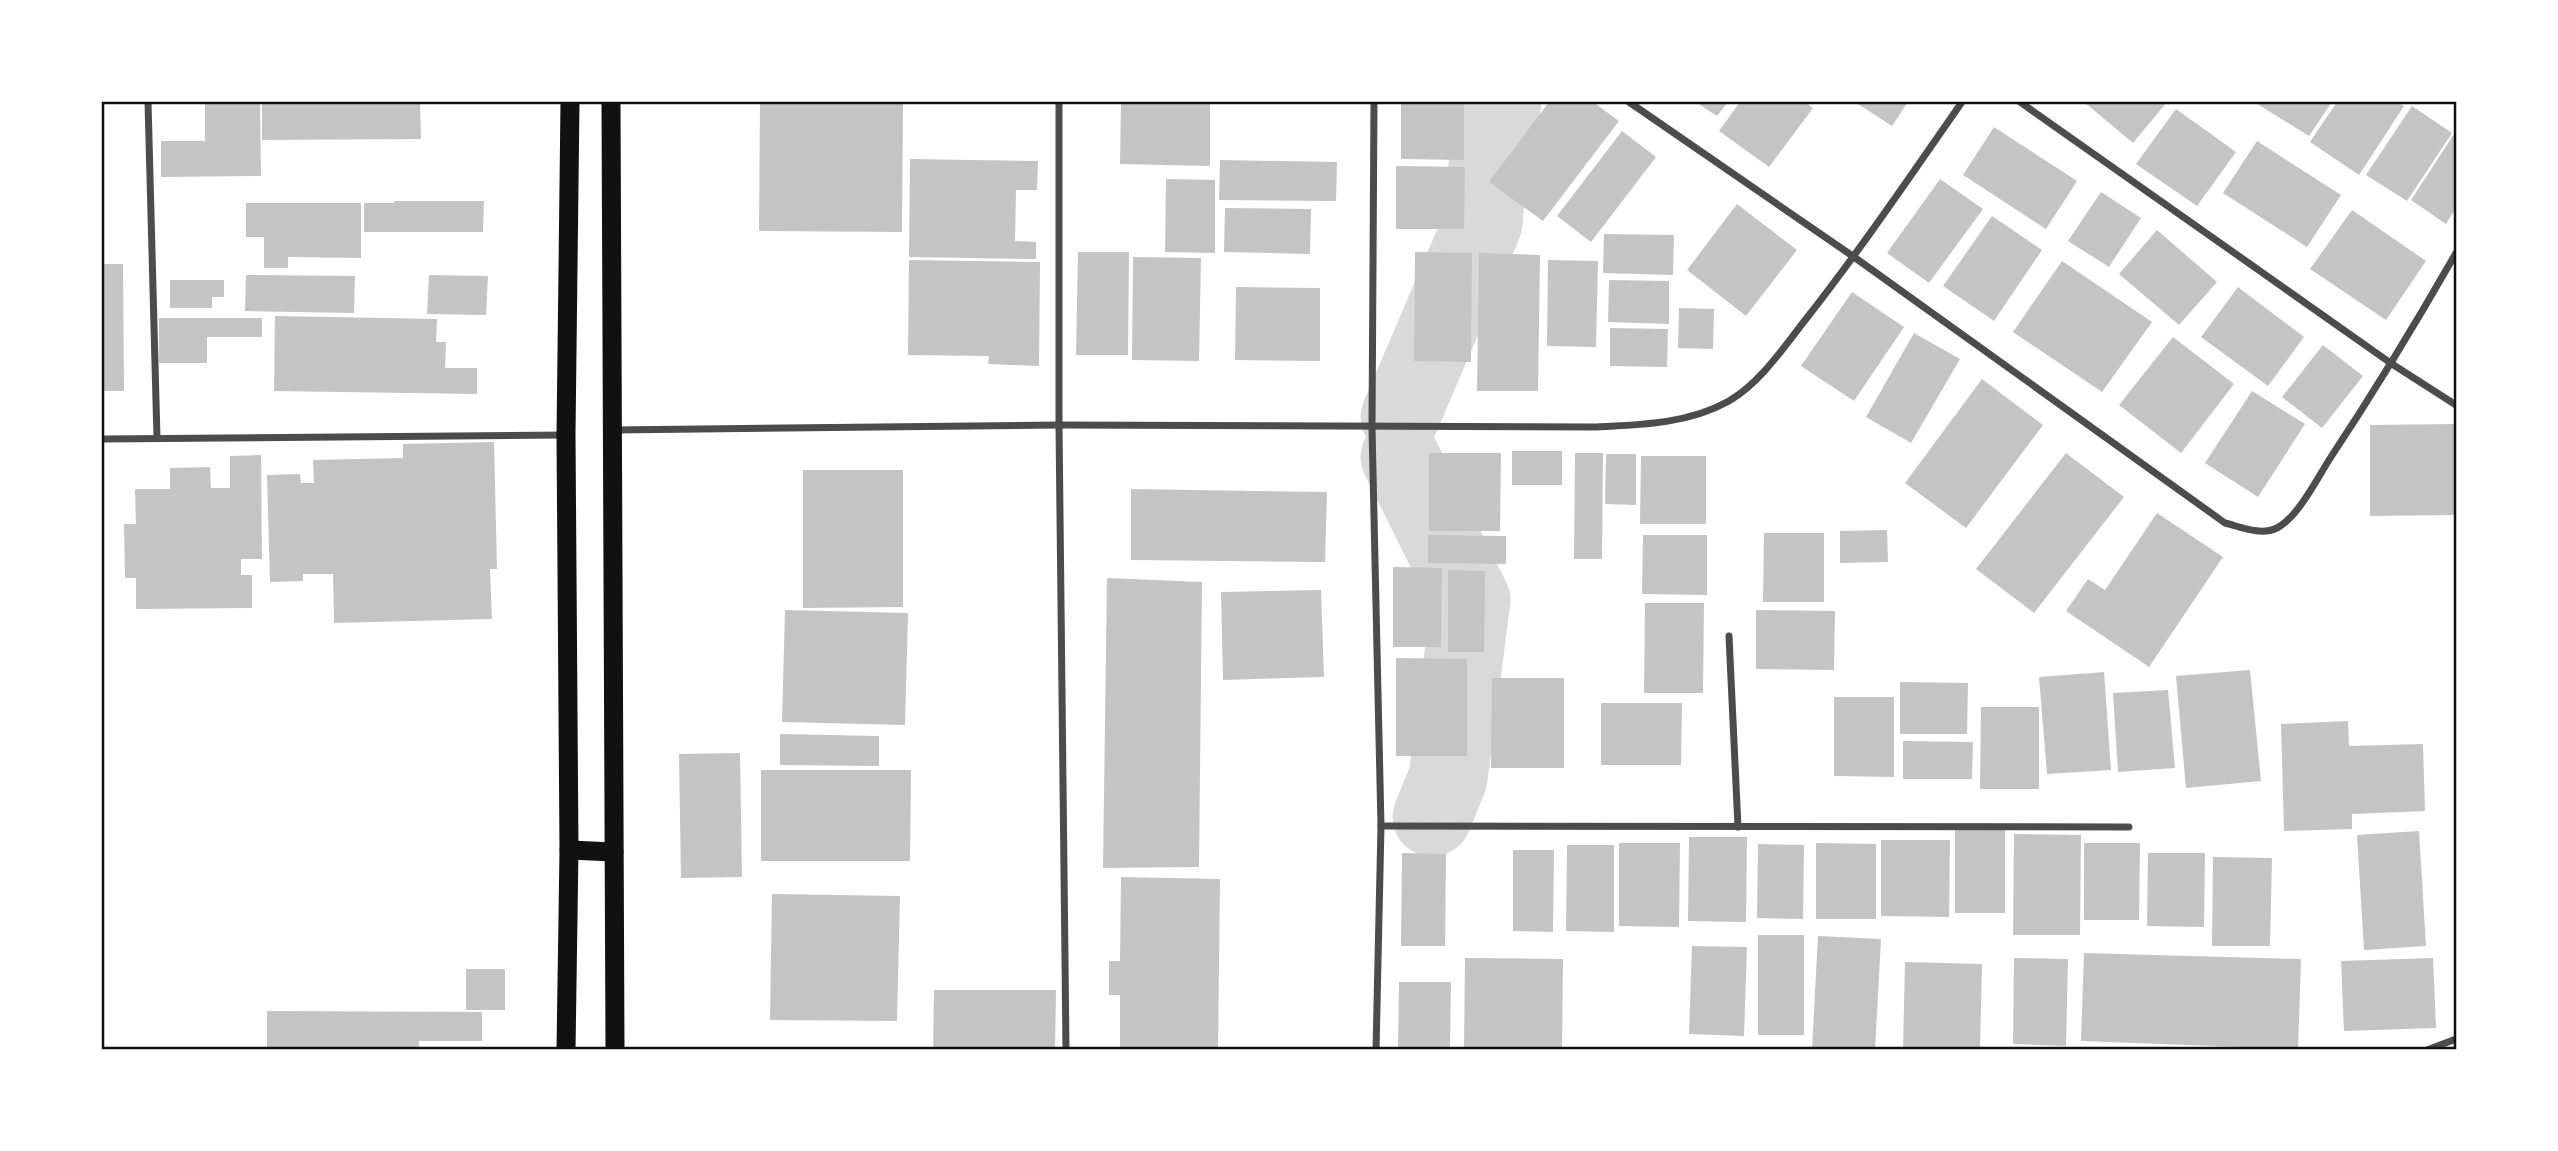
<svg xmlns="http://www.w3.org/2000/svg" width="2558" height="1151" font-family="Inter,sans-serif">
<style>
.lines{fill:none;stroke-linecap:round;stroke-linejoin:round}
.river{stroke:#d9d9d9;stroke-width:79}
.building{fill:#c4c4c4}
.minor{stroke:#4c4c4c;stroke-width:7}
.trunk{stroke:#111;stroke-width:19}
.neatline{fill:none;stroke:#111;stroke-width:2.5}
</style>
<rect width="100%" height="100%" fill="#fff"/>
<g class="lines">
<g class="river">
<path d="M1400,417L1483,223L1491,130L1502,102"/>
<path d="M1400,457L1471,600L1448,778L1432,817"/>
</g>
</g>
<g class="building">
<path d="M205,102H260L261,176L161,177V141H205Z"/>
<path d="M262,102H420L421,139L262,140Z"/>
<path d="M760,102H903L902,232L759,231Z"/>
<path d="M1121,102H1210V166L1120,164Z"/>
<path d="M1401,102H1464V160L1401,159Z"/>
<path d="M1549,102H1593L1619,121L1543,221L1489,182Z"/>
<path d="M1696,102H1728L1717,116Z"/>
<path d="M1740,102H1805L1813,108L1769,167L1719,131Z"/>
<path d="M1855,102H1908L1892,126Z"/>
<path d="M2084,102H2167L2133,143Z"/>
<path d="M2254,102H2332L2309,136Z"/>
<path d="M2337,102H2397L2404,106L2359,175L2310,142Z"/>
<path d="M2412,106L2452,133L2407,201L2366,175Z"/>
<path d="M2176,109L2236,152L2197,206L2136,164Z"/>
<path d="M1994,127L2077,181L2046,229L1963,175Z"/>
<path d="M1622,131L1656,157L1591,242L1557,216Z"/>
<path d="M2456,131V208L2446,224L2411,200Z"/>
<path d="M2257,141L2341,195L2307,247L2223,193Z"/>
<path d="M910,159L1038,161L1037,190H1016L1015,241L1036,242V259L909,257Z"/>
<path d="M1220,160L1337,162L1336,201L1219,200Z"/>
<path d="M1396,166L1465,167L1464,229H1396Z"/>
<path d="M1166,179L1215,180V253L1165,252Z"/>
<path d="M1940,179L1983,209L1929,283L1887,253Z"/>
<path d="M2101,192L2141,218L2109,267L2068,241Z"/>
<path d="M394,201H484L483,232H364V203H394Z"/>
<path d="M246,203H361V258L288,257V268H264V237H246Z"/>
<path d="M1737,204L1797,250L1746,316L1687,270Z"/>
<path d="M1225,208L1311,209L1310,254L1224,252Z"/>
<path d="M2352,210L2426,261L2386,320L2310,269Z"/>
<path d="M1992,216L2042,250L1994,321L1943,286Z"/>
<path d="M2157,230L2217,282L2179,325L2119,274Z"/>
<path d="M1604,234L1674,235L1673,275L1603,273Z"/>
<path d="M1078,252H1129L1128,355H1076Z"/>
<path d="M1415,252L1472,253L1471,362L1414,361Z"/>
<path d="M1479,253L1540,255L1538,391H1477Z"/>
<path d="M1133,257L1201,258L1199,361L1132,360Z"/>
<path d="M909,260L1040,262L1039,366L988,364L989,356L908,355Z"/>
<path d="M1548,260L1598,261L1596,347L1547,346Z"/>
<path d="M2062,261L2152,322L2102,392L2013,332Z"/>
<path d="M102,264H123L124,391H102Z"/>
<path d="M246,275L355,276L354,313L245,311Z"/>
<path d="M429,275L488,276L486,315L427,314Z"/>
<path d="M170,280H224V297H212V308H170Z"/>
<path d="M1609,280L1669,281V324L1608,322Z"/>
<path d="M1236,287L1320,288V361L1235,360Z"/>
<path d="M2238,287L2304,337L2268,386L2201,337Z"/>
<path d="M1852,292L1904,327L1854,401L1801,366Z"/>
<path d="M1679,308L1714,309L1713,349L1678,348Z"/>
<path d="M275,316L437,319L436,342H446L445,368H477V394L274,391Z"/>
<path d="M159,318H262V337H207V363H159Z"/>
<path d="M1610,328L1668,329L1667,367L1610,366Z"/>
<path d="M1914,333L1960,359L1911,443L1866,417Z"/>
<path d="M2173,337L2234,384L2181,453L2119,405Z"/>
<path d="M2323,345L2363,376L2322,428L2282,397Z"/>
<path d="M1982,379L2043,425L1966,528L1905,483Z"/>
<path d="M2252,391L2305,424L2258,497L2205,463Z"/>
<path d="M2456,424V515L2370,516V425Z"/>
<path d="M494,442L497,569H490L492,619L334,623L333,574H303V581L270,582L267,475L300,474L301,483H314L313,460L403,458V444Z"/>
<rect x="1512" y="451" width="50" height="34"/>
<path d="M1429,453H1501L1500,531H1429Z"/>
<path d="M1575,453H1603L1602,559H1574Z"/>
<path d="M2066,453L2124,497L2034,613L1976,569Z"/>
<path d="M1606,454H1636V505L1605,504Z"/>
<path d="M261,455L262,559H241V575H252V608L136,609V578H125L124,524H136L135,489H170V468L210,467L211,488H230V456Z"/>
<path d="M1641,456H1706V524H1640Z"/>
<path d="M803,470H903V607L803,608Z"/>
<path d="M1131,489L1327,492L1325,562L1131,560Z"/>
<path d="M2157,513L2223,557L2149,667L2066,611L2088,579L2105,590Z"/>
<path d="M1887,530L1888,562L1840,563V531Z"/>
<path d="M1764,533H1824V602H1763Z"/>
<path d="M1428,535L1506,536V564L1428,563Z"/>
<path d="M1643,535H1707V595L1642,594Z"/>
<path d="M1393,567L1442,568L1441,647H1393Z"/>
<path d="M1448,570L1485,571L1484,652H1448Z"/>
<path d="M1107,578L1202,582L1199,867L1103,868Z"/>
<path d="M1321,590L1324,677L1223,680L1221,592Z"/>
<path d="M1645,603H1704L1703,693H1644Z"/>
<path d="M785,610L908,613L905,725L782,722Z"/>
<path d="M1756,610L1835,611L1834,670L1756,669Z"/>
<path d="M1396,658L1467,659V756H1396Z"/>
<path d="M2250,670L2261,781L2186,788L2176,676Z"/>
<path d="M2104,672L2111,770L2047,774L2039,677Z"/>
<path d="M1492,678H1564V768H1491Z"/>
<path d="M1900,682L1968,683L1967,734H1900Z"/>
<path d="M2168,690L2175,768L2118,772L2113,693Z"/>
<path d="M1834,697H1894V777L1834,776Z"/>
<path d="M1601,703H1682L1681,765H1601Z"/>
<path d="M1981,707H2039V789H1980Z"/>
<path d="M2348,721L2349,746L2423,744L2425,811L2352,814V829L2284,831L2281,724Z"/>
<path d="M780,734L879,736V766L780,765Z"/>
<path d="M1903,741L1973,742L1972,779H1903Z"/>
<path d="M740,753L742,877L681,878L679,754Z"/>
<path d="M761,770H911L910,861H761Z"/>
<rect x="1955" y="828" width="50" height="85"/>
<path d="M2419,831L2426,946L2364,950L2357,835Z"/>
<path d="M2014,834L2081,835L2080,935H2013Z"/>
<path d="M1689,837H1747L1746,922L1688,921Z"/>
<path d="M1881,840H1950L1949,917L1881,916Z"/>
<path d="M1619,843H1680L1679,927L1619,926Z"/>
<path d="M1816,843L1876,844V919H1816Z"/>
<path d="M2084,843H2140L2139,920H2084Z"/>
<path d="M1758,844L1804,845L1803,919L1757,918Z"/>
<path d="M1567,845H1614V932L1566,931Z"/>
<path d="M1513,850H1554L1553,932L1513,931Z"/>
<path d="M1402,853L1446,854L1445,946H1401Z"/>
<path d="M2148,853H2205L2204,927L2147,926Z"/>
<path d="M2213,857L2272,858L2270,946H2212Z"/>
<path d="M1121,877L1220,879L1218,1050H1120V995H1109V961H1120Z"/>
<path d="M772,894L900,896L897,1021L770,1020Z"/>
<rect x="1758" y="935" width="46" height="100"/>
<path d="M1818,936L1881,939L1875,1050H1812Z"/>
<path d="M1692,946L1747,947L1744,1036L1689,1034Z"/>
<path d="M2084,953L2301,959L2298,1049L2081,1041Z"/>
<path d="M1465,958L1563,959L1562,1050H1464Z"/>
<path d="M2014,958L2068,959L2066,1046L2013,1044Z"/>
<path d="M2433,958L2436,1028L2344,1031L2341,961Z"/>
<path d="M1905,962L1982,964L1980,1050H1903Z"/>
<rect x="466" y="969" width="39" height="41"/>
<path d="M1399,982H1451L1450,1050H1398Z"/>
<path d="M934,990H1056L1055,1050H933Z"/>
<path d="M267,1011L482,1012V1041H419V1050H267Z"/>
</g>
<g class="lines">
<g class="minor">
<path d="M148,102L157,438"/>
<path d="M1059,102V425L1066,1050"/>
<path d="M1374,102L1372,428L1381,826L1376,1050"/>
<path d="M1629,102L1854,257L2225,523C2241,527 2261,536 2277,528C2298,517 2317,479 2329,460C2374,392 2416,323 2456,253"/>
<path d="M2020,102L2392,364L2456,405"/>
<path d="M613,430L1059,425L1594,427C1640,425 1688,424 1729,401C1761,382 1783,348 1806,319C1861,249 1911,175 1962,102"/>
<path d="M102,439L565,435"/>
<path d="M1729,636L1738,827"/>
<path d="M1381,826L2129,827"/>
<path d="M2427,1050L2456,1039"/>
</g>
<g class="trunk">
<path d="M611,102L615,1050"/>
<path d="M569,850L614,852"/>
<path d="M566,1050L569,850L566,435L570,102"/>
</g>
</g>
<rect width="2558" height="1151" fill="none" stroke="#ffffff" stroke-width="206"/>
<rect x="103" y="103" width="2352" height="945" class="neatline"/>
</svg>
